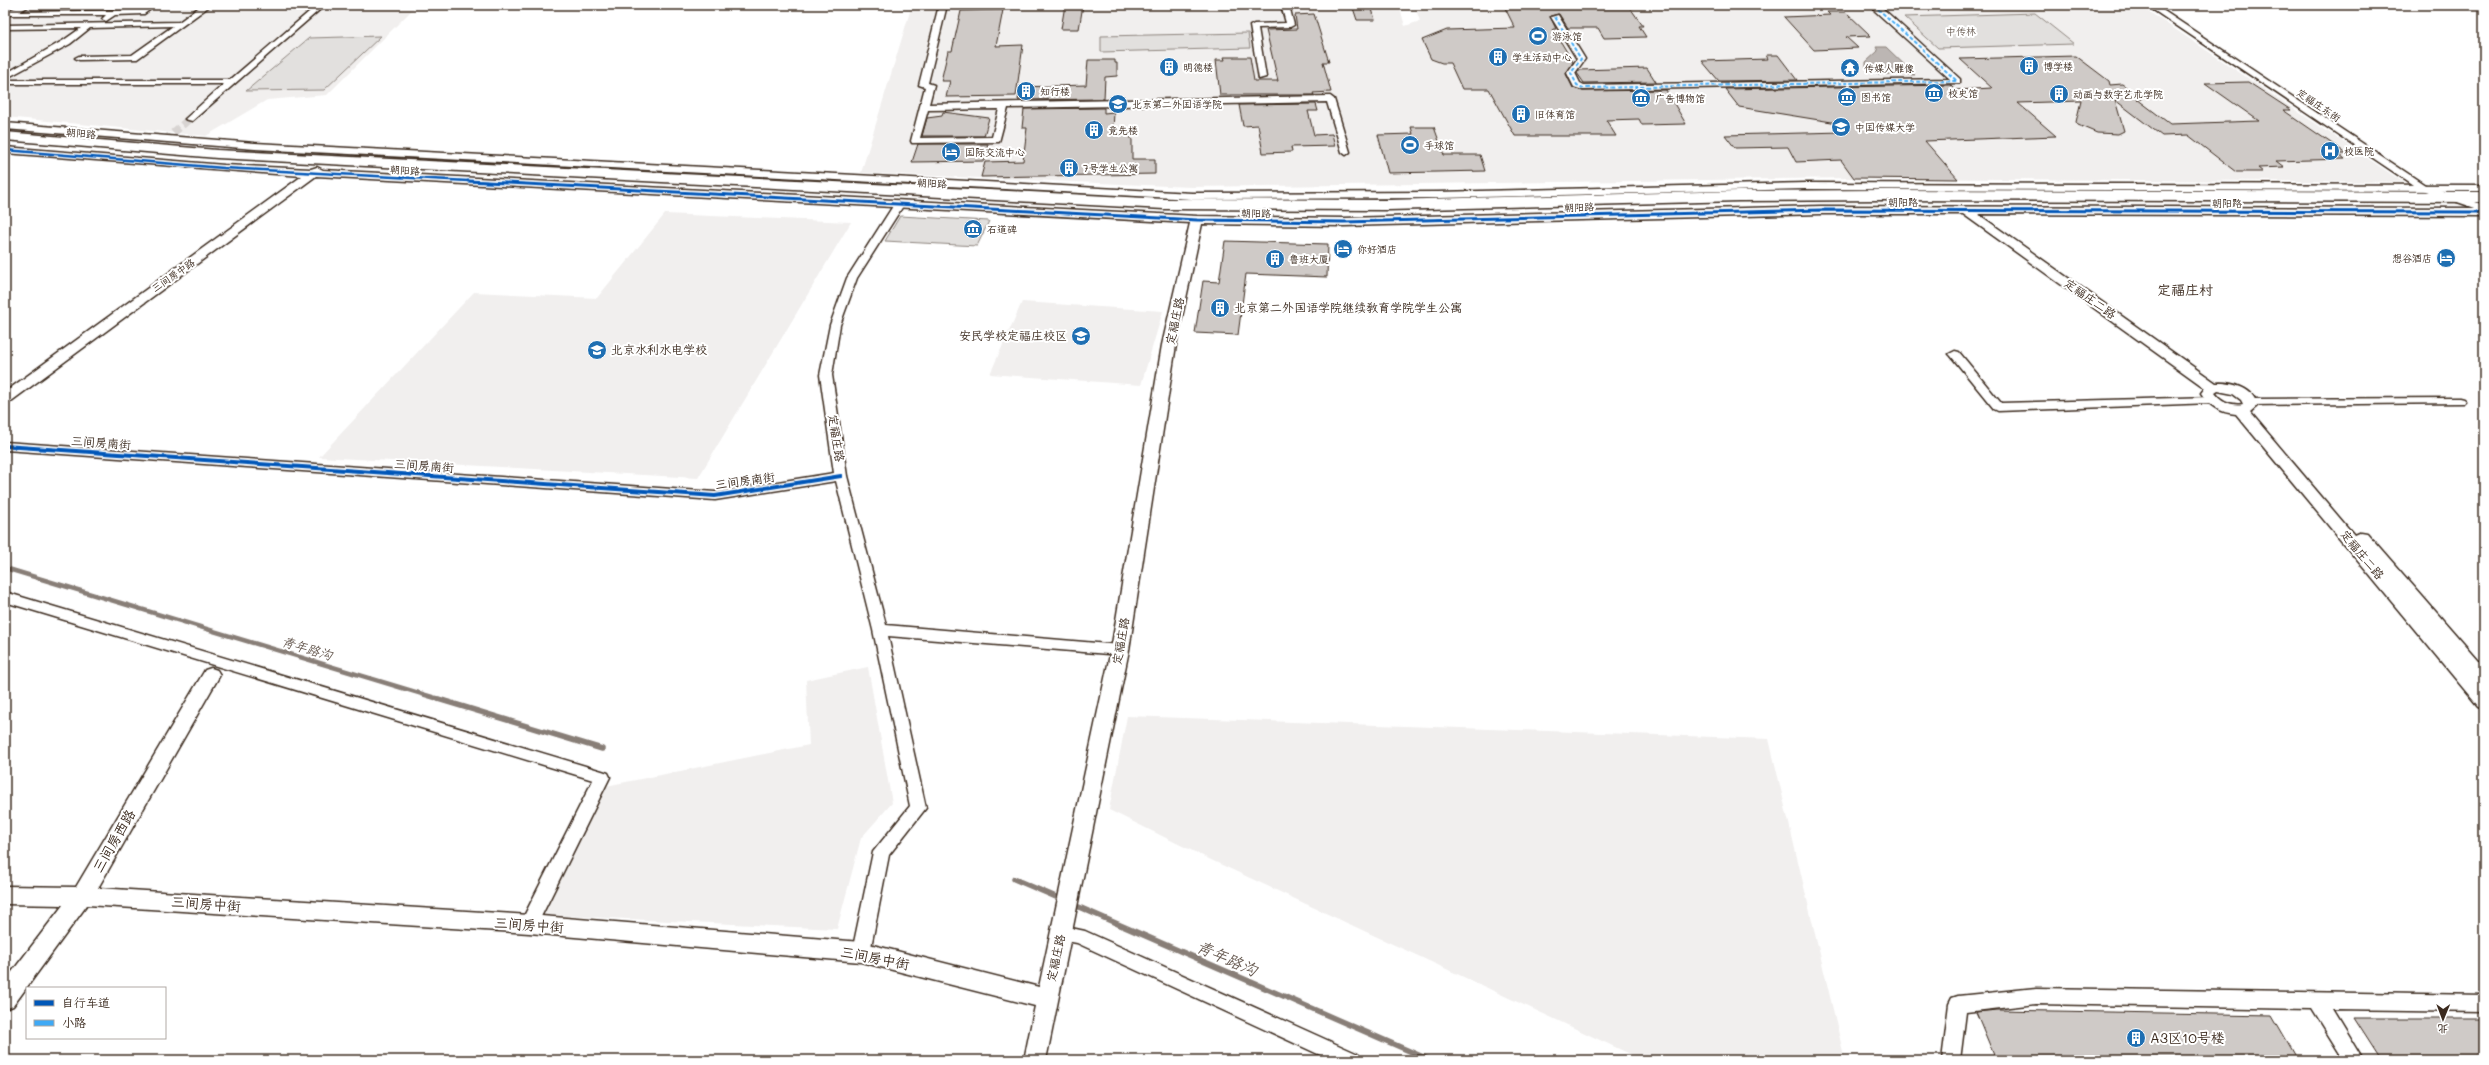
<svg xmlns="http://www.w3.org/2000/svg" width="2489" height="1065" font-family="Mali,'LXGW WenKai TC',sans-serif">
<style>
.built{fill:#f1efee}
.green{fill:#e2e0de;stroke:#8e857e}
.water{fill:#bcb6b3;stroke:#887e77}
.lines{fill:none;stroke-linecap:round;stroke-linejoin:round}
.stream-far1{stroke:#887e77;stroke-width:4.5}
.stream{stroke:#887e77;stroke-width:5.5}
.building{fill:#cfcac7;stroke:#3b2a1e}
.minor-tunnel{stroke:#d8d4d2;stroke-width:8;stroke-dasharray:8 4;stroke-linecap:butt}
.minor-casing{stroke:#3b2a1e;stroke-width:3}
.tertiary-casing{stroke:#3b2a1e;stroke-width:3}
.trunk-casing{stroke:#3b2a1e;stroke-width:3}
.minor{fill:#fff;fill-rule:evenodd}
.tertiary{fill:#fff;fill-rule:evenodd}
.trunk{fill:#fff;fill-rule:evenodd}
.quiet{stroke:#3fa9f5;stroke-width:2;stroke-dasharray:4 2;stroke-linecap:butt}
.cycleway-far2-casing{stroke:#fff;stroke-width:4}
.cycleway-far1-casing{stroke:#fff;stroke-width:5}
.cycleway-casing{stroke:#fff;stroke-width:6}
.cycleway-far2{stroke:#0057b8;stroke-width:2.5}
.cycleway-far1{stroke:#0057b8;stroke-width:3}
.cycleway{stroke:#0057b8;stroke-width:4}
.labels{text-anchor:middle;stroke-width:4;stroke-linejoin:round;paint-order:stroke}
.far-park-label{font-size:10px;fill:#65584e;stroke:#fff}
.far-poi-label{font-size:10px;fill:#3b2a1e;stroke:#fff;text-anchor:start}
.far-street-label{font-size:10px;fill:#3b2a1e;stroke:#fff}
.street-label{font-size:12px;fill:#3b2a1e;stroke:#fff}
.poi-label{font-size:12px;fill:#3b2a1e;stroke:#fff;text-anchor:start}
.water-label{font-size:13px;font-style:italic;fill:#685b52;stroke:#fff}
.quarter-label{font-size:14px;fill:#3b2a1e;stroke:#fff}
.near-street-label{font-size:14px;fill:#3b2a1e;stroke:#fff}
.near-poi-label{font-size:14px;fill:#3b2a1e;stroke:#fff;text-anchor:start}
.near-water-label{font-size:16px;font-style:italic;fill:#685b52;stroke:#fff}
</style>
<rect width="100%" height="100%" fill="#fff"/>
<filter id="ink" filterUnits="userSpaceOnUse"><feTurbulence type="fractalNoise" baseFrequency=".025" numOctaves="2"/><feDisplacementMap in="SourceGraphic" scale="8" xChannelSelector="R" yChannelSelector="G"/><feConvolveMatrix kernelMatrix="1 2 1 2 8 2 1 2 1" color-interpolation-filters="sRGB"/></filter>
<g filter="url(#ink)">
<g class="built">
<path d="M5,5H417L327,95L267,100L206,136L5,117Z"/>
<path d="M912,5H1399L1405,26L1420,21L1414,5H2139L2403,182L1854,178L1191,187L861,173Z"/>
<path d="M665,214L851,222L698,478L319,457L474,292L597,298Z"/>
<path d="M1022,302L1163,311L1141,385L990,374Z"/>
<path d="M868,667L892,803L861,838L837,929L544,915L606,786L809,745L806,680Z"/>
<path d="M1127,716L1769,739L1845,1060H1643L1209,859L1109,810Z"/>
</g>
<g class="green">
<path d="M2035,13L2074,44L1938,48L1904,17Z"/>
<path d="M1248,33L1250,48L1101,52V36Z"/>
<path d="M381,36L324,90L246,91L309,38Z"/>
<path d="M900,216L989,221L977,246L885,241Z"/>
</g>
<path class="water" d="M1876,47H1886L1915,75L1879,74L1866,68V62L1878,51Z"/>
<g class="lines">
<path class="stream-far1" d="M5,568L442,700"/>
<g class="stream">
<path d="M438,699L602,749"/>
<path d="M1014,879L1063,900"/>
<path d="M1072,904L1430,1060"/>
</g>
</g>
<g class="building">
<path d="M1065,5H1083L1079,29H1061Z"/>
<path d="M1352,5H1371L1375,20H1357Z"/>
<path d="M1628,5L1643,26H1639L1646,37L1604,38L1598,28H1568L1559,14L1550,16L1556,29H1553L1573,62L1566,74L1573,88L1583,91L1666,90L1686,124L1642,125L1639,119L1606,120L1616,136H1515L1489,89H1462L1450,63H1442L1431,59L1422,40L1447,30L1515,28L1504,6Z"/>
<path d="M1003,10L996,46L1023,45L1016,96L946,97L950,81H941L948,51H952L961,11Z"/>
<path d="M1827,12H1846L1871,36L1846,37L1858,48L1814,50L1784,17L1830,15Z"/>
<path d="M1314,14L1329,62H1323L1331,92L1313,93L1314,95H1220L1216,60H1225L1224,57H1250L1254,81H1278L1266,30L1297,29L1295,15Z"/>
<path d="M1766,55H1778L1797,80L1719,81L1702,61L1768,59Z"/>
<path d="M2076,56L2109,81L2110,85L2122,84L2142,99H2137L2170,124L2259,121L2205,83L2248,82L2291,110H2283L2347,154H2339L2345,159L2276,161L2284,167L2258,168L2263,172H2236L2188,135L2162,136L2115,100L2124,131L2118,134L2097,133L2078,125L2076,122L2081,101L2018,103L2056,136L1925,141L1958,179L1854,178L1841,160L1796,162L1788,147L1735,148L1725,135L1843,132L1844,124L1739,107L1725,89L1951,85L1956,90L1992,88L1960,59Z"/>
<path d="M1088,60H1115V63H1117V76L1105,77L1104,99L1018,100L1020,87L1086,85Z"/>
<path d="M1647,68L1656,82L1584,83L1577,73L1579,70Z"/>
<path d="M1316,104L1318,111H1308L1314,135L1332,134L1335,146L1291,147L1292,152L1263,153L1258,125L1243,126L1239,105Z"/>
<path d="M1104,108V113L1114,112L1113,131L1129,135L1132,140V159H1155V174L981,177L985,162L1023,161L1027,128H1022L1024,109Z"/>
<path d="M943,112L989,118L984,136H922L927,118L942,116Z"/>
<path d="M1411,127H1434L1444,155H1480L1485,171L1388,173L1378,135L1413,134Z"/>
<path d="M918,144H988L984,161L912,162Z"/>
<path d="M1225,241L1328,244L1327,277L1246,274L1238,335L1195,333L1203,281L1219,282Z"/>
<path d="M1998,1010L2272,1015L2298,1060H1996L1976,1012Z"/>
<path d="M2354,1018H2484V1060H2381Z"/>
</g>
<g class="lines">
<path class="minor-tunnel" d="M164,141L189,119"/>
<g class="minor-casing">
<g id="minor">
<path d="M21,5H31L19,12L139,10L147,5H156L144,14L115,15L106,21L102,19L106,15H5V12Z"/>
<path d="M202,5H211L137,59L79,60L75,58L79,56L132,55L173,26L90,28L70,44L5,79V74L64,40L81,28L5,29V25L179,22Z"/>
<path d="M317,5H325L192,121L185,119L224,84H5V80H230Z"/>
<path d="M939,5H947L928,83L934,85L929,104L1330,96L1334,99L1350,152L1346,155L1342,152L1327,102L1008,108L999,142L912,143L911,141L925,87L919,85ZM999,109L992,137L920,138L928,110Z"/>
<path d="M1281,5H1289L1294,25L1290,27L1258,28L1266,77L1259,79L1250,26L1254,24L1286,23Z"/>
<path d="M2146,5H2155L2425,185L2484,205V211L2419,189Z"/>
<path d="M1874,6H1880L1960,79V83L1583,90L1574,87L1567,73L1577,59L1551,17L1558,15L1585,59L1575,73L1580,83L1584,85L1950,79L1874,10Z"/>
<path d="M898,203L903,206L857,278L840,325L832,375L847,476L886,625L1120,645L1125,646L1127,650L1125,654L1120,655L888,636L926,808L889,855L870,952L867,958L861,960L855,958L852,952L873,852L910,806L873,630L836,481L715,500L5,450V442L715,492L834,473L820,375L830,325L847,278L893,206Z"/>
<path d="M1955,351L1959,352L2001,403L2212,397L2218,400L2212,403L1998,411L1994,409L1951,356L1949,354Z"/>
<path d="M2459,398L2463,399L2465,401L2463,403L2251,405L2245,402L2251,399Z"/>
<path d="M5,592L602,771L608,773L610,777L535,929L529,932L523,929L520,924L593,780L5,602Z"/>
<path d="M1062,926L1085,931L1358,1054L1360,1060H1331L1077,943L1056,939L1053,934L1056,929Z"/>
<path d="M2036,988L2484,995V1011L2332,1009L2363,1060H2344L2312,1009L2036,1004L1966,1012L1960,1060H1942L1949,1004L1952,998L1958,996Z"/>
</g>
</g>
<g class="tertiary-casing">
<g id="tertiary">
<path d="M5,123L255,143L1192,193L1438,192L1806,183L2484,185V191L1806,189L1438,198L1192,199L255,149L5,129Z"/>
<path d="M5,147L224,165L311,169L317,167L323,170L1197,216L1344,218L1821,206L2484,208V216L1978,214L2216,383C2232,382 2255,388 2257,406L2250,412L2354,535L2361,532L2367,533L2484,667V686L2481,685L2484,688V708L2478,706L2236,414C2221,413 2209,406 2201,393L2205,388L1963,214H1821L1344,226L1202,224L1176,345L1129,650L1046,1060H1024L1035,1006L861,962L529,933L87,905L13,1006L5,1009V981L63,905L5,904V886L76,887L205,670L211,668L217,670L220,675L98,888L529,915L861,942L1039,987L1111,650L1162,345L1190,223L316,176L10,402L5,403V392L302,176L5,153ZM2218,391L2233,394L2241,400L2243,404C2232,406 2222,402 2215,393Z"/>
</g>
</g>
<g class="trunk-casing">
<path id="trunk" d="M5,132L217,150L1164,199L1388,200L1739,191L1883,190L2484,192V202L1883,200L1739,201L1388,210L1164,209L217,158L5,140Z"/>
</g>
<use href="#minor" class="minor"/>
<use href="#tertiary" class="tertiary"/>
<use href="#trunk" class="trunk"/>
<path class="quiet" d="M1555,17L1581,59L1571,73L1577,85L1583,88L1957,81L1877,8"/>
<g class="cycleway-far2-casing">
<path id="cycleway-far2" d="M5,150L224,168L487,182"/>
</g>
<g class="cycleway-far1-casing">
<path id="cycleway-far1" d="M468,181L1197,220L1344,222L1821,210L2484,212"/>
</g>
<g class="cycleway-casing">
<path id="cycleway" d="M5,446L715,496L841,476"/>
</g>
<use href="#cycleway-far2" class="cycleway-far2"/>
<use href="#cycleway-far1" class="cycleway-far1"/>
<use href="#cycleway" class="cycleway"/>
</g>
</g>
<defs>
<g id="stadium-disc" transform="scale(1)"><circle r="9.5" fill="#1f6fb2" stroke="#fff"/><path d="M0-5a6.5 5 0 1 0 0 10a6.5 5 0 1 0 0-10ZM-3.5-1.8h7v3.6h-7Z" fill="#fff"/></g>
<g id="building-disc" transform="scale(1)"><circle r="9.5" fill="#1f6fb2" stroke="#fff"/><path d="M-4-6H4V6H1V3H-1V6H-4ZM-2.5-4.3h1.7v1.8h-1.7ZM.8-4.3h1.7v1.8H.8ZM-2.5-1h1.7V.8h-1.7ZM.8-1h1.7V.8H.8Z" fill="#fff"/></g>
<g id="temple-disc" transform="scale(1)"><circle r="9.5" fill="#1f6fb2" stroke="#fff"/><path d="M0-6L5-2H3V0L6.5 2.5H4V6H1.5V3h-3V6H-4V2.5H-6.5L-3 0V-2H-5Z" fill="#fff"/></g>
<g id="museum-disc" transform="scale(1)"><circle r="9.5" fill="#1f6fb2" stroke="#fff"/><path d="M0-6L6-3V-2H-6V-3ZM-5-1h2V3h-2ZM-1-1h2V3h-2ZM3-1h2V3H3ZM-6 4H6V6H-6Z" fill="#fff"/></g>
<g id="university-disc" transform="scale(1)"><circle r="9.5" fill="#1f6fb2" stroke="#fff"/><path d="M0-5L7-2L0 1L-7-2ZM-4 1L0 2.5L4 1V4Q0 6-4 4Z" fill="#fff"/></g>
<g id="hospital-disc" transform="scale(1)"><circle r="9.5" fill="#1f6fb2" stroke="#fff"/><path d="M-5-5h3v3.5h4V-5h3V5h-3V1.5h-4V5h-3Z" fill="#fff"/></g>
<g id="hotel-disc" transform="scale(1)"><circle r="9.5" fill="#1f6fb2" stroke="#fff"/><path d="M-6-4.5h1.5V1H6V5H4.5V3h-9V5H-6ZM-4 0a1.8 1.8 0 1 1 3.6 0ZM.5 0V-2.5h3Q6-2.5 6 0Z" fill="#fff"/></g>
<g id="school-disc" transform="scale(1)"><circle r="9.5" fill="#1f6fb2" stroke="#fff"/><path d="M0-5L7-2L0 1L-7-2ZM-4 1L0 2.5L4 1V4Q0 6-4 4Z" fill="#fff"/></g>
</defs>
<g fill-rule="evenodd">
<use href="#stadium-disc" x="1538" y="36"/>
<use href="#building-disc" x="1498" y="57"/>
<use href="#building-disc" x="2029" y="66"/>
<use href="#building-disc" x="1169" y="67"/>
<use href="#temple-disc" x="1850" y="68"/>
<use href="#building-disc" x="1026" y="91"/>
<use href="#museum-disc" x="1934" y="93"/>
<use href="#building-disc" x="2059" y="94"/>
<use href="#museum-disc" x="1847" y="97"/>
<use href="#museum-disc" x="1641" y="98"/>
<use href="#university-disc" x="1118" y="104"/>
<use href="#building-disc" x="1521" y="114"/>
<use href="#university-disc" x="1841" y="127"/>
<use href="#building-disc" x="1094" y="130"/>
<use href="#stadium-disc" x="1410" y="145"/>
<use href="#hospital-disc" x="2330" y="151"/>
<use href="#hotel-disc" x="951" y="152"/>
<use href="#building-disc" x="1069" y="168"/>
<use href="#museum-disc" x="973" y="229"/>
<use href="#hotel-disc" x="1343" y="249"/>
<use href="#hotel-disc" x="2446" y="258"/>
<use href="#building-disc" x="1275" y="259"/>
<use href="#building-disc" x="1220" y="308"/>
<use href="#school-disc" x="1081" y="336"/>
<use href="#school-disc" x="597" y="350"/>
<use href="#building-disc" x="2136" y="1038"/>
</g>
<g class="labels">
<g class="far-park-label">
<text x="1961" y="35">中传林</text>
</g>
<g class="far-poi-label">
<text x="1552" y="40">游泳馆</text>
<text x="1512" y="61">学生活动中心</text>
<text x="2043" y="70">博学楼</text>
<text x="1183" y="71">明德楼</text>
<text x="1864" y="72">传媒人雕像</text>
<text x="1040" y="95">知行楼</text>
<text x="1948" y="97">校史馆</text>
<text x="2073" y="98">动画与数字艺术学院</text>
<text x="1861" y="101">图书馆</text>
<text x="1655" y="102">广告博物馆</text>
<text x="1132" y="108">北京第二外国语学院</text>
<text x="1535" y="118">旧体育馆</text>
<text x="1855" y="131">中国传媒大学</text>
<text x="1108" y="134">竞先楼</text>
<text x="1424" y="149">手球馆</text>
<text x="2344" y="155">校医院</text>
<text x="965" y="156">国际交流中心</text>
<text x="1083" y="172">7号学生公寓</text>
<text x="987" y="233">石道碑</text>
<text x="1357" y="253">你好酒店</text>
<text x="2432" y="262" text-anchor="end">想谷酒店</text>
<text x="1289" y="263">鲁班大厦</text>
</g>
<g class="far-street-label">
<text transform="translate(2319 105) rotate(34)" y="4">定福庄东街</text>
<text transform="translate(81 133) rotate(5)" y="4">朝阳路</text>
<text transform="translate(405 170) rotate(4)" y="4">朝阳路</text>
<text transform="translate(932 183) rotate(3)" y="4">朝阳路</text>
<text x="1903" y="206">朝阳路</text>
<text x="2227" y="207">朝阳路</text>
<text transform="translate(1579 207) rotate(-2)" y="4">朝阳路</text>
<text transform="translate(1256 213) rotate(1)" y="4">朝阳路</text>
<text transform="translate(173 275) rotate(-35)" y="4">三间房中路</text>
</g>
<g class="street-label">
<text transform="translate(2090 299) rotate(35)" y="4">定福庄二路</text>
<text transform="translate(1175 321) rotate(-78)" y="4">定福庄路</text>
<text transform="translate(836 438) rotate(81)" y="4">定福庄路</text>
<text transform="translate(101 443) rotate(4)" y="4">三间房南街</text>
<text transform="translate(424 466) rotate(4)" y="4">三间房南街</text>
<text transform="translate(745 481) rotate(-8)" y="4">三间房南街</text>
<text transform="translate(2362 555) rotate(50)" y="4">定福庄二路</text>
<text transform="translate(1121 641) rotate(-80)" y="4">定福庄路</text>
<text transform="translate(1056 958) rotate(-78)" y="4">定福庄路</text>
</g>
<g class="poi-label">
<text x="1234" y="312">北京第二外国语学院继续教育学院学生公寓</text>
<text x="1067" y="340" text-anchor="end">安民学校定福庄校区</text>
<text x="611" y="354">北京水利水电学校</text>
</g>
<g class="water-label">
<text transform="translate(307 648) rotate(17)" y="5">青年路沟</text>
</g>
<g class="quarter-label">
<text x="2185" y="295">定福庄村</text>
</g>
<g class="near-street-label">
<text transform="translate(114 841) rotate(-60)" y="5">三间房西路</text>
<text transform="translate(206 904) rotate(4)" y="5">三间房中街</text>
<text transform="translate(529 925) rotate(4)" y="5">三间房中街</text>
<text transform="translate(875 958) rotate(11)" y="5">三间房中街</text>
</g>
<g class="near-poi-label">
<text x="2150" y="1043">A3区10号楼</text>
</g>
<g class="near-water-label">
<text transform="translate(1227 958) rotate(24)" y="6">青年路沟</text>
</g>
</g>
<rect width="2489" height="1065" fill="none" stroke="#fff" stroke-width="20"/>
<rect x="10" y="10" width="2469" height="1045" fill="none" stroke="#3b2a1e" stroke-width="1.5" filter="url(#ink)"/>
<rect x="26" y="987" width="140" height="52" fill="#ffffff" stroke="#b1aaa5"/>
<rect x="34" y="1000" width="20" height="6" fill="#0057b8" stroke="#b1aaa5"/>
<text x="62" y="1007" font-size="12" fill="#3b2a1e">自行车道</text>
<rect x="34" y="1020" width="20" height="6" fill="#3fa9f5" stroke="#b1aaa5"/>
<text x="62" y="1027" font-size="12" fill="#3b2a1e">小路</text>
<g transform="translate(2443 1019) rotate(181)" stroke="#ffffff" stroke-width="3" paint-order="stroke">
<path d="M0-3L7 15L0 10L-7 15Z" fill="#3b2a1e"/>
<text y="-6" font-size="11" font-weight="bold" text-anchor="middle" fill="#3b2a1e">北</text>
</g>
</svg>
